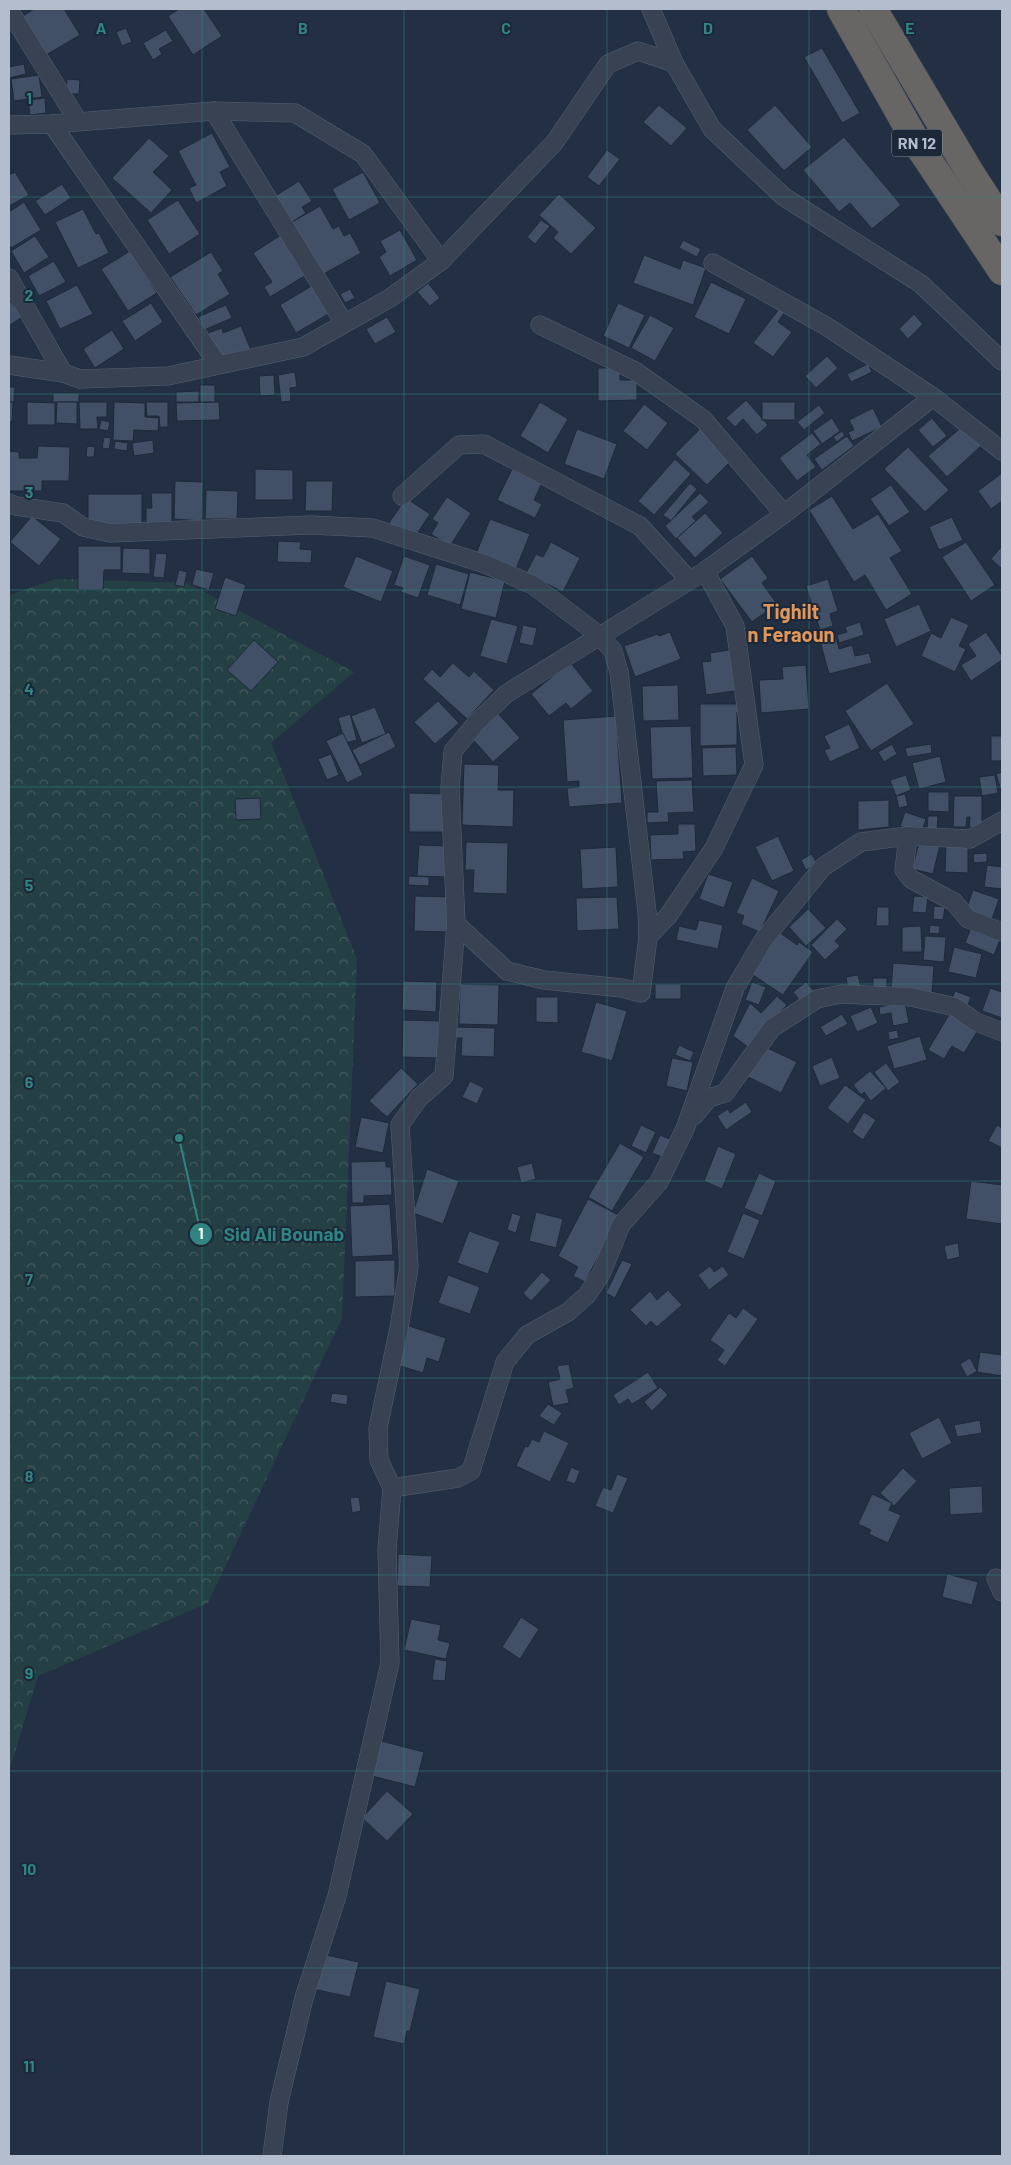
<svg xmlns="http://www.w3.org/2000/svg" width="1011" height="2165" font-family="Barlow,sans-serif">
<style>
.forest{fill:url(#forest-crowns)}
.building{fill:#415066;stroke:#1e293a}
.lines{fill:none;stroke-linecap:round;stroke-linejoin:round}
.minor-casing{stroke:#556070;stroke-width:19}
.trunk-casing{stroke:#424d5d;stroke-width:29}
.minor{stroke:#384253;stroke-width:18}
.trunk{stroke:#676664;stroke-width:28}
.grid{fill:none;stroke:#308481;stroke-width:1;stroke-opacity:0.55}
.labels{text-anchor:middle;stroke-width:4;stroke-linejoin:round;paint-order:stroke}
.shield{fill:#1c2738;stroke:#8690a0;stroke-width:1}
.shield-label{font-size:16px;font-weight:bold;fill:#b4bdcd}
.quarter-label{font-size:20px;font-weight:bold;fill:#e1975b;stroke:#1c2738}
.grid-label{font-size:16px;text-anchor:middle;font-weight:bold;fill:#308481;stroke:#1c2738;stroke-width:4;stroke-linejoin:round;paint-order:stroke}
.leader{fill:none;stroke:#308481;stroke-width:2}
.callout-dot{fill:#308481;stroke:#1c2738;stroke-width:2}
.mark-label{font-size:15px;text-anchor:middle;font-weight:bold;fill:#fff}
.callout-label{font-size:19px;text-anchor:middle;font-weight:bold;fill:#308481;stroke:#1c2738;stroke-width:4;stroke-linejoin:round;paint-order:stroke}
</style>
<defs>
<pattern id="forest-crowns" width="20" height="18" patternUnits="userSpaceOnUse" patternTransform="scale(1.25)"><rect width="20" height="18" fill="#254044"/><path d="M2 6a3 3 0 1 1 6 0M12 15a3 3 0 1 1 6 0" fill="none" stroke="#425a5e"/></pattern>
</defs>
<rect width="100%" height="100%" fill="#233043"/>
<path class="forest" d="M56,579L187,583L354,672L271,743L357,959L342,1318L208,1603L38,1676L9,1772V595Z"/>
<g class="building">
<path d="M34,9H64L80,35L46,55L23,16Z"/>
<path d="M179,9H204L222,36L193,55L168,16Z"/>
<path d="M126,28L132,42L122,46L116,32Z"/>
<path d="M166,30L173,41L159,49L162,54L153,60L143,43Z"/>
<path d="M822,48L860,113L842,123L804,57Z"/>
<path d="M24,64L26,74L9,78V67Z"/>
<path d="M39,75L42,97L14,101L11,79Z"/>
<path d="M67,79L80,80L79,94H66Z"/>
<path d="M45,98L46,113L30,115L28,100Z"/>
<path d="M659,105L687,128L671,146L643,122Z"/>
<path d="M775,105L812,147L784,171L747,130Z"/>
<path d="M212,133L230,167L220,172L227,186L196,203L189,188L196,185L178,151Z"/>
<path d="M844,137L901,205L872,229L850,203L839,212L803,170Z"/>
<path d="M149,138L169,156L153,172L172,190L151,213L112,178Z"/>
<path d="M607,150L620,159L599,186L587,177Z"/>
<path d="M15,172L29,195L9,206V175Z"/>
<path d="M363,172L380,203L349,220L332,189Z"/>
<path d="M299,181L312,201L302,207L306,213L289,224L272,198Z"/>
<path d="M62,184L71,198L45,215L35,201Z"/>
<path d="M559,194L596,228L571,254L553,238L558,232L539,215Z"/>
<path d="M178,200L200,234L169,254L147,220Z"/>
<path d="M24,202L41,230L11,248L9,244V212Z"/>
<path d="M320,206L333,229L339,226L344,236L350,233L361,253L322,275L292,222Z"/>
<path d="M83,209L96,234L99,233L109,253L78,268L55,222Z"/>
<path d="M541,220L550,226L535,244L527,237Z"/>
<path d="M400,230L417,260L390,276L379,257L386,252L380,241Z"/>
<path d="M281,235L306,275L270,297L264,287L272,282L253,253Z"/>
<path d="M35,236L49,257L24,273L11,251Z"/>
<path d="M683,240L701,249L697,257L679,248Z"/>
<path d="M130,251L157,293L128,311L101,269Z"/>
<path d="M211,252L223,271L218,274L230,294L196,315L170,277Z"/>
<path d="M644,255L680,269L683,260L706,268L693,305L633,283Z"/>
<path d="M54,261L66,282L39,296L28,276Z"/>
<path d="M711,282L746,299L729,334L694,317Z"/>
<path d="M428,283L440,298L430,306L417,292Z"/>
<path d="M77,285L93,314L60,329L46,301Z"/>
<path d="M313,285L330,313L296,333L280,305Z"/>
<path d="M350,289L355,298L345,303L340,294Z"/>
<path d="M9,299L22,317L9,326Z"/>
<path d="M151,303L163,322L135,341L122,321Z"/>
<path d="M618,303L645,315L629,348L603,336Z"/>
<path d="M226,305L232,318L204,330L198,317Z"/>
<path d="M779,309L784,313L778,322L792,332L773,357L753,343Z"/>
<path d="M914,314L923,324L908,339L899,329Z"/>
<path d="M650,315L674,328L655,361L631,348Z"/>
<path d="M387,317L396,332L375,344L366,329Z"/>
<path d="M241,326L251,350L220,362L208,333L222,328L223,333Z"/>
<path d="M112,330L124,349L95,368L83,349Z"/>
<path d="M827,356L838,368L816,388L805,376Z"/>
<path d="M868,364L872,372L851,382L847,374Z"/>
<path d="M598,368H620V380H637V400L598,401Z"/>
<path d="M295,372L297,387L290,388L291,401L281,402L278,375Z"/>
<path d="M274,375L275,395L260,396L259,376Z"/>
<rect x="200" y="385" width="15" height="17"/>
<path d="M9,387H15L14,402H9Z"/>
<path d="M199,391V402H176V392Z"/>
<rect x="53" y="393" width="26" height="9"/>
<path d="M746,400L768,425L757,435L743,419L735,427L726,418Z"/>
<path d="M9,402H13L12,422L9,421Z"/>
<path d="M27,402L55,403V425H27Z"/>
<path d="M57,402H77V424L56,423Z"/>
<path d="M79,402H107V417H97L98,429H80Z"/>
<path d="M114,402L145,403V417L159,418L158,431L134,430L133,441L113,440Z"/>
<path d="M146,402H168V427H160L159,416H147Z"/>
<path d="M219,402L220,420L177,421L176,403Z"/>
<path d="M540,402L568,419L548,453L520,436Z"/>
<rect x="762" y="402" width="33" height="18"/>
<path d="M644,404L668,423L647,450L623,431Z"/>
<path d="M819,405L825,413L804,430L797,422Z"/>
<path d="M873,408L882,427L852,441L848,432L854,430L849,420Z"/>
<path d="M832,418L840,431L822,444L813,431Z"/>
<path d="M932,418L947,436L933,447L918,430Z"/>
<path d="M101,420L110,422L108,431L99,429Z"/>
<path d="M963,426L981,446L947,477L928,456Z"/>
<path d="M702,427L734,458L707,485L675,454Z"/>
<path d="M577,429L617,444L604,479L564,464Z"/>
<path d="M842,431L845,435L837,442L833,437Z"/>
<path d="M812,433L821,444L807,455L816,467L797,481L779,458Z"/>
<path d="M847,436L854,446L822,470L814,459Z"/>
<path d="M104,437L111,438L109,449L102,448Z"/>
<path d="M153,440L154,453L134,456L132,443Z"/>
<path d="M115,441L128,443L127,451L114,449Z"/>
<path d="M38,446L70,447L69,481H42V491H9V451L19,452V458H37Z"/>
<path d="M87,446L95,447L94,457H86Z"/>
<path d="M908,447L949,490L925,512L884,469Z"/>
<path d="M675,459L691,474L654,515L638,501Z"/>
<path d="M255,469L293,470V500H255Z"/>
<path d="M512,469L542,483L534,500L542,504L535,518L497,500Z"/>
<path d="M1002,473V501L991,509L978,491Z"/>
<path d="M175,481L203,482L202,521L174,519Z"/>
<path d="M306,481H333L332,511H305Z"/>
<path d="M690,483L697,489L671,521L663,515Z"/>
<path d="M891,485L910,512L889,526L870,499Z"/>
<path d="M206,490L238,491L237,519H205Z"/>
<path d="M151,493H172V523H146V508H152Z"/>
<path d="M700,493L709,502L692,517L696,521L676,539L665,526Z"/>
<path d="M88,494H142V525L88,524Z"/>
<path d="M832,496L853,529L878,514L902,551L890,558L912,594L886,610L865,575L854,582L809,510Z"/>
<path d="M447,497L471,513L450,546L431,534L438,523L432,519Z"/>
<path d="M406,498L430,514L413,540L389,523Z"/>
<path d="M705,513L723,533L695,558L677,538Z"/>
<path d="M32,516L61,539L39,566L10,542Z"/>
<path d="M952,517L963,540L939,550L929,527Z"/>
<path d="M490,519L530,534L516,569L476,554Z"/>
<path d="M278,541L301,542L300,549L312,550L311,563L277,562Z"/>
<path d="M551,542L580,558L563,592L526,573L536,554L543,557Z"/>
<path d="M966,542L995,585L971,601L942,557Z"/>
<path d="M78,546H121V570H104L103,590H78Z"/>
<path d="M1002,546V569L991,559Z"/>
<path d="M123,548L150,549V574L122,573Z"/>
<path d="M156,553L167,554L164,578L153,577Z"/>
<path d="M356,556L393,571L381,602L343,587Z"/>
<path d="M404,556L430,565L418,598L401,592L403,588L394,585Z"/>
<path d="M752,556L768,578L762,583L777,604L752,622L720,579Z"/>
<path d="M436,564L469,574L460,605L427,595Z"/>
<path d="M196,569L214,573L209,590L192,585Z"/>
<path d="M179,570L187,572L184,587L175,585Z"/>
<path d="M470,572L505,581L496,618L461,609Z"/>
<path d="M225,577L246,585L236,616L215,609Z"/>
<path d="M828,579L838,611L830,614L833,626L820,630L806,586Z"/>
<path d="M919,604L931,631L896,647L884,619Z"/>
<path d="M951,617L969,625L959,646L966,649L955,672L921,656L931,633L941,638Z"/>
<path d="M491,619L518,626L507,664L480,656Z"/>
<path d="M860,622L864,635L839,643L837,635L847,632L845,627Z"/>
<path d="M523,625L537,628L533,646L519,643Z"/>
<path d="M670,632L681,659L635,677L624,646L658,634L659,636Z"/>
<path d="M986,632L1002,656V660L971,681L961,665L976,656L968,644Z"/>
<path d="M836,637L839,649L852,645L855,656L869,653L872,663L829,674L820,641Z"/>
<path d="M254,640L278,662L251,691L227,670Z"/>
<path d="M735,649L741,690L706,695L702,662L711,661L710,653Z"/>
<path d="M570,662L593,691L571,709L566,703L549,716L531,694Z"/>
<path d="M453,663L469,677L474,671L494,690L467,719L423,679L432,669L440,677Z"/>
<path d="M806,665L809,709L761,713L759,680L783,679L782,667Z"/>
<path d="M887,683L914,724L871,751L845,711Z"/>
<path d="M678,685L679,720L643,721L642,686Z"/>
<path d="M438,701L459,723L435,744L414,722Z"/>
<path d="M700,704H743V712H737V745L700,746Z"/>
<path d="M375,707L386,734L362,743L351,716Z"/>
<path d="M496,711L520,738L493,762L469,735Z"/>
<path d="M350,714L357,740L345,743L338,718Z"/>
<path d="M616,716L622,803L569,807L567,788L579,787V781L567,782L563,720Z"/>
<path d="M849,724L860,748L830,762L824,750L830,748L824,736Z"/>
<path d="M691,726L693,778L652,779L650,727Z"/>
<path d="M389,732L396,747L360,765L352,750Z"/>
<path d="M343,733L363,775L347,783L326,741Z"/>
<rect x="991" y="736" width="11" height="25"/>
<path d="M892,744L897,754L884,762L878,752Z"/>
<path d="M931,744L932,753L907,757L905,748Z"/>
<path d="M736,747L737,775L703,776L702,748Z"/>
<path d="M331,754L339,775L327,780L318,759Z"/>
<path d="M940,756L946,782L919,789L912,763Z"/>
<path d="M464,764L499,765L498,790H514L513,827L462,825Z"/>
<path d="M1002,772V794L996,774Z"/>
<path d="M906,775L911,790L896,796L890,780Z"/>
<path d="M995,775L998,793L982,796L979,777Z"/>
<path d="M692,780L694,812L668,813L669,822L647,823V812H658L656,781Z"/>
<path d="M928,792H949V812L928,811Z"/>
<path d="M409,793L446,794L445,832H409Z"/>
<path d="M905,794L908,806L899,808L896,796Z"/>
<path d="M954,796H982V828L969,827L970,817H967L966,827H953Z"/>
<path d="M260,798L261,819L236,820L235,799Z"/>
<path d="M889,800V827L858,830V801Z"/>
<path d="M905,812L926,819L921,834L900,826Z"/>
<path d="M928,816H938L937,830H927Z"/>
<path d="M678,824H695L696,851L683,852L684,859L651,860L650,835L678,834Z"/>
<path d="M778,836L794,871L772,881L755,847Z"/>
<path d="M920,840L940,845L933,874L912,869Z"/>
<path d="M466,842L508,843L507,894L473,893L474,870H465Z"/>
<path d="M419,845L448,846L447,877L417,876Z"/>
<path d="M946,846H968V873L945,872Z"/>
<path d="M616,847L618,887L582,889L580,849Z"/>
<path d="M987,853V862L974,863L973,854Z"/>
<path d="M812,854L817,864L806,870L801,860Z"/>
<path d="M987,865L1002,867V889L984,887Z"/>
<path d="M708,874L733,882L724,908L699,899Z"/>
<path d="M409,876L429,877V886L408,885Z"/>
<path d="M752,878L779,891L760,932L741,924L744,916L736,913Z"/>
<path d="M973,890L999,899L991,922L965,913Z"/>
<path d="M415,896L449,897L448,932L414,931Z"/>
<path d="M914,896L928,897L926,913L912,912Z"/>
<path d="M617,897L619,929L577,931L576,898Z"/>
<path d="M934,906L945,907L943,920L933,919Z"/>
<path d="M877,907H889V926H876Z"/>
<path d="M808,909L826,928L806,946L789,927Z"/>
<path d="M837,919L847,929L835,941L840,946L825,960L811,945Z"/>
<path d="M699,920L723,925L718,949L676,940L679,926L696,930Z"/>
<path d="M973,923L1002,935L994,955L965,943Z"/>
<path d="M930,925L940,926L939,934L929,933Z"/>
<path d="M921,926L922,952H902V927Z"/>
<path d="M779,932L797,945L799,942L813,952L783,995L750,973Z"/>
<path d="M925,936L946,937L944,962L923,960Z"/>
<path d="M954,947L982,954L976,978L948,972Z"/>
<path d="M893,963L934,966L932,993L891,990Z"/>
<path d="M858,975L861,987L848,989L846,977Z"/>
<rect x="873" y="978" width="14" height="11"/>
<path d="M403,981L437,982L436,1012L402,1010Z"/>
<path d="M752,982L766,987L759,1005L745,1000Z"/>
<path d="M806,982L814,991L800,1001L793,992Z"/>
<path d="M460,984L499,985L498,1025L459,1024Z"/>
<rect x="655" y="984" width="26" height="15"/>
<path d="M990,988L1002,992V1018L982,1011Z"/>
<path d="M955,991L971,997L967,1007L951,1001Z"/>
<path d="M777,996L787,1005L748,1047L733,1036L750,1003L761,1013Z"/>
<path d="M536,997H558V1023L536,1022Z"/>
<path d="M596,1002L627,1011L612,1061L581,1052Z"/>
<path d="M905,1002L909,1023L893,1026L891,1013L880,1015L879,1007Z"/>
<path d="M871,1007L878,1023L857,1032L850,1016Z"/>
<path d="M950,1013L978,1030L964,1053L952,1046L944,1059L928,1050Z"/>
<path d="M842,1014L848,1024L826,1036L820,1027Z"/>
<path d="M403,1020L439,1021L438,1058L402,1057Z"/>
<path d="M455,1027L495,1028L494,1057L461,1056L462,1038H455Z"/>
<path d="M897,1030L899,1038L889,1040L888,1032Z"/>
<path d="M920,1036L927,1060L894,1069L887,1046Z"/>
<path d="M679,1045L694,1052L690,1061L675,1055Z"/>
<path d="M761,1045L797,1062L781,1093L746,1076Z"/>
<path d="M832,1057L840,1078L820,1086L812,1066Z"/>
<path d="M672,1058L693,1062L687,1091L666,1086Z"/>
<path d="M886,1063L900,1082L888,1091L874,1072Z"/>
<path d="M401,1068L418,1084L387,1117L369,1101Z"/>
<path d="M870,1071L886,1088L871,1101L864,1092L861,1095L853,1085Z"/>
<path d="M470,1081L484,1088L477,1104L462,1097Z"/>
<path d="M845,1085L866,1100L848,1124L827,1108Z"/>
<path d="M746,1102L752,1112L726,1130L717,1116L728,1109L730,1113Z"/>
<path d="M864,1112L876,1120L863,1140L852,1132Z"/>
<path d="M361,1117L389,1123L383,1153L355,1147Z"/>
<path d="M641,1125L656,1132L646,1153L631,1146Z"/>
<path d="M997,1125L1002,1128V1148L988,1141Z"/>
<path d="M660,1135L672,1140L664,1158L652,1153Z"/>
<path d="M620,1143L644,1157L612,1211L588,1197Z"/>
<path d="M718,1146L736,1154L722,1189L704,1181Z"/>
<path d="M386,1161V1167H391L392,1195L364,1196V1203H352L351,1162Z"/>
<path d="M532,1163L536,1179L521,1183L517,1167Z"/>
<path d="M427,1169L459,1181L443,1224L413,1213Z"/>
<path d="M759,1173L776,1181L762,1216L744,1208Z"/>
<path d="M971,1181L1002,1185V1224L966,1219Z"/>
<path d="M588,1199L620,1216L585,1282L573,1276L578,1267L558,1256Z"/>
<path d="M390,1204L393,1255L352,1257L350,1206Z"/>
<path d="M536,1212L563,1219L556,1248L529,1241Z"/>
<path d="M512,1213L521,1216L516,1233L507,1230Z"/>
<path d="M743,1213L760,1220L744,1259L727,1252Z"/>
<path d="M469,1231L500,1242L488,1274L457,1263Z"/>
<path d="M958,1243L960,1257L947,1260L944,1246Z"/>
<path d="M395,1260V1296L355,1297V1261Z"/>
<path d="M622,1260L632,1264L615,1298L606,1293Z"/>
<path d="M710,1266L714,1272L723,1266L729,1275L709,1290L698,1275Z"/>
<path d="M542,1272L551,1280L531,1301L523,1293Z"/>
<path d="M448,1275L480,1287L470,1314L438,1303Z"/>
<path d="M668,1290L682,1305L657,1327L651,1321L646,1326L630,1310L650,1291L657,1300Z"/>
<path d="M743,1308L758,1319L725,1366L717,1360L724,1350L710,1340L729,1313L736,1318Z"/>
<path d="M406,1325L446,1338L439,1362L427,1358L423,1373L394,1364Z"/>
<path d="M980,1352L1002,1355V1376L977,1372Z"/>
<path d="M970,1358L977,1371L967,1377L960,1364Z"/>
<path d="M569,1364L574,1388L566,1390L569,1403L553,1406L548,1382L560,1379L557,1366Z"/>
<path d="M648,1372L658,1388L632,1404L628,1399L619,1405L613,1395Z"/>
<path d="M660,1387L668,1395L652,1411L644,1402Z"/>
<path d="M332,1393L348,1395L347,1405L330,1402Z"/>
<path d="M548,1404L562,1413L554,1425L539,1416Z"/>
<path d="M939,1417L952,1443L922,1459L909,1433Z"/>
<path d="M980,1420L982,1433L957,1437L954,1425Z"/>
<path d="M544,1431L569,1443L550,1482L516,1466L525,1446L528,1447L532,1439L539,1442Z"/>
<path d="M571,1467L580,1471L575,1484L566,1481Z"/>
<path d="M903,1468L917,1481L894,1506L880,1493Z"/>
<path d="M617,1474L628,1478L613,1513L595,1506L603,1487L611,1490Z"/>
<path d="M982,1486L983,1513L950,1515L949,1488Z"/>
<path d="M872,1494L892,1503L889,1510L901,1515L888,1543L869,1534L871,1530L858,1524Z"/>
<path d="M359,1497L361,1511L352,1513L350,1498Z"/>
<path d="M398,1554L432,1556L430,1587L397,1586Z"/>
<path d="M947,1574L978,1582L972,1605L942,1597Z"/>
<path d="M521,1617L539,1629L520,1659L502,1647Z"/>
<path d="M411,1619L441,1625L438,1640L450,1643L446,1659L404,1650Z"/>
<path d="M435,1659L447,1661L445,1681L432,1680Z"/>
<path d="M381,1741L424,1752L415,1787L372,1776Z"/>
<path d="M387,1791L413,1814L387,1841L362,1818Z"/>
<path d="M321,1954L359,1962L350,1997L313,1989Z"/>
<path d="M386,1981L420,1989L410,2031H407L404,2044L373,2037Z"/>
</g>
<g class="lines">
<g class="minor-casing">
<g id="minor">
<path d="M651,9L674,63"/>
<path d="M9,10L78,121"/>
<path d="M214,111L344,323"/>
<path d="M52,124L218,364"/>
<path d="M9,125L52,124L214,111L295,113L363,154L441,261"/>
<path d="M713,263L826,326L933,397L1002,451"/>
<path d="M9,278L63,373"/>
<path d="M540,325L635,371L703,419L784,514"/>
<path d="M9,365L63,373L80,379L168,376L303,347L390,298L441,261L554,143L608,64L638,51L674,63L712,129L784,197L921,284L1002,361"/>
<path d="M402,496L459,445L484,444L640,526L689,580"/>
<path d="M9,503L16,506L63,513L83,527L110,533L311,525L373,528L485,564L533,585L599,635L613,651L619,672L647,912L648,937L641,993L622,988L544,980L507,971L456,924"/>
<path d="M908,836L904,870L911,879L954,902L968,919L1002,932"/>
<path d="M648,937L668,916L714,848L754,765L735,626L705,571"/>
<path d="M694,1116L709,1098L725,1093L772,1028L817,999L841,994L911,997L955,1007L976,1022L1002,1032"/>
<path d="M392,1488L458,1478L471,1471L505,1362L527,1335L568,1312L587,1295L601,1274L621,1225L659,1182L685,1129L735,988L764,939L823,867L861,842L908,836L970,839L1002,821"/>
<path d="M996,1578L1002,1592"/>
<path d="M272,2156L279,2102L304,1998L337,1896L390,1663L387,1550L392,1488L379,1460L378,1428L399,1328L409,1267L400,1125L419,1098L444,1076L456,924L450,788L453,751L477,722L506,694L705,571L784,514L933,397"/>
</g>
</g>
<g class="trunk-casing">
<g id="trunk">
<path d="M841,9L918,145L1002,271"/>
<path d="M873,9L969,171L1002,222"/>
</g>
</g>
<use href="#minor" class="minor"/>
<use href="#trunk" class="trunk"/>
</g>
<path class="grid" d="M202,9V2156M404,9V2156M607,9V2156M809,9V2156M9,197H1002M9,394H1002M9,590H1002M9,787H1002M9,984H1002M9,1181H1002M9,1378H1002M9,1575H1002M9,1771H1002M9,1968H1002"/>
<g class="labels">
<rect class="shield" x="892" y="129.5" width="50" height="27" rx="4"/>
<g class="shield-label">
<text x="917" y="149">RN 12</text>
</g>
<g class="quarter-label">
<text x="791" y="619">Tighilt<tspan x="791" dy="23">n Feraoun</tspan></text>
</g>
</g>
<g class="grid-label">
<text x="101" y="34">A</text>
<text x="303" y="34">B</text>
<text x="506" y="34">C</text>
<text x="708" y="34">D</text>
<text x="910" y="34">E</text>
<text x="29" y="104">1</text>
<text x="29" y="301">2</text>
<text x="29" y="498">3</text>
<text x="29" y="695">4</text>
<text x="29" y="891">5</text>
<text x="29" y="1088">6</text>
<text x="29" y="1285">7</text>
<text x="29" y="1482">8</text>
<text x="29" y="1679">9</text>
<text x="29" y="1875">10</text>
<text x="29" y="2072">11</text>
</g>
<path class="leader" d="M179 1138L201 1234"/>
<g class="callout-dot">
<circle cx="179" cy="1138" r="5"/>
<circle cx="201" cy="1234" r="12"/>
</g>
<g class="mark-label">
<text x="201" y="1239">1</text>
</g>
<g class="callout-label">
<text x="284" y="1241">Sid Ali Bounab</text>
</g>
<rect width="1011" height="2165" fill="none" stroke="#b4bdcd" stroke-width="20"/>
</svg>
